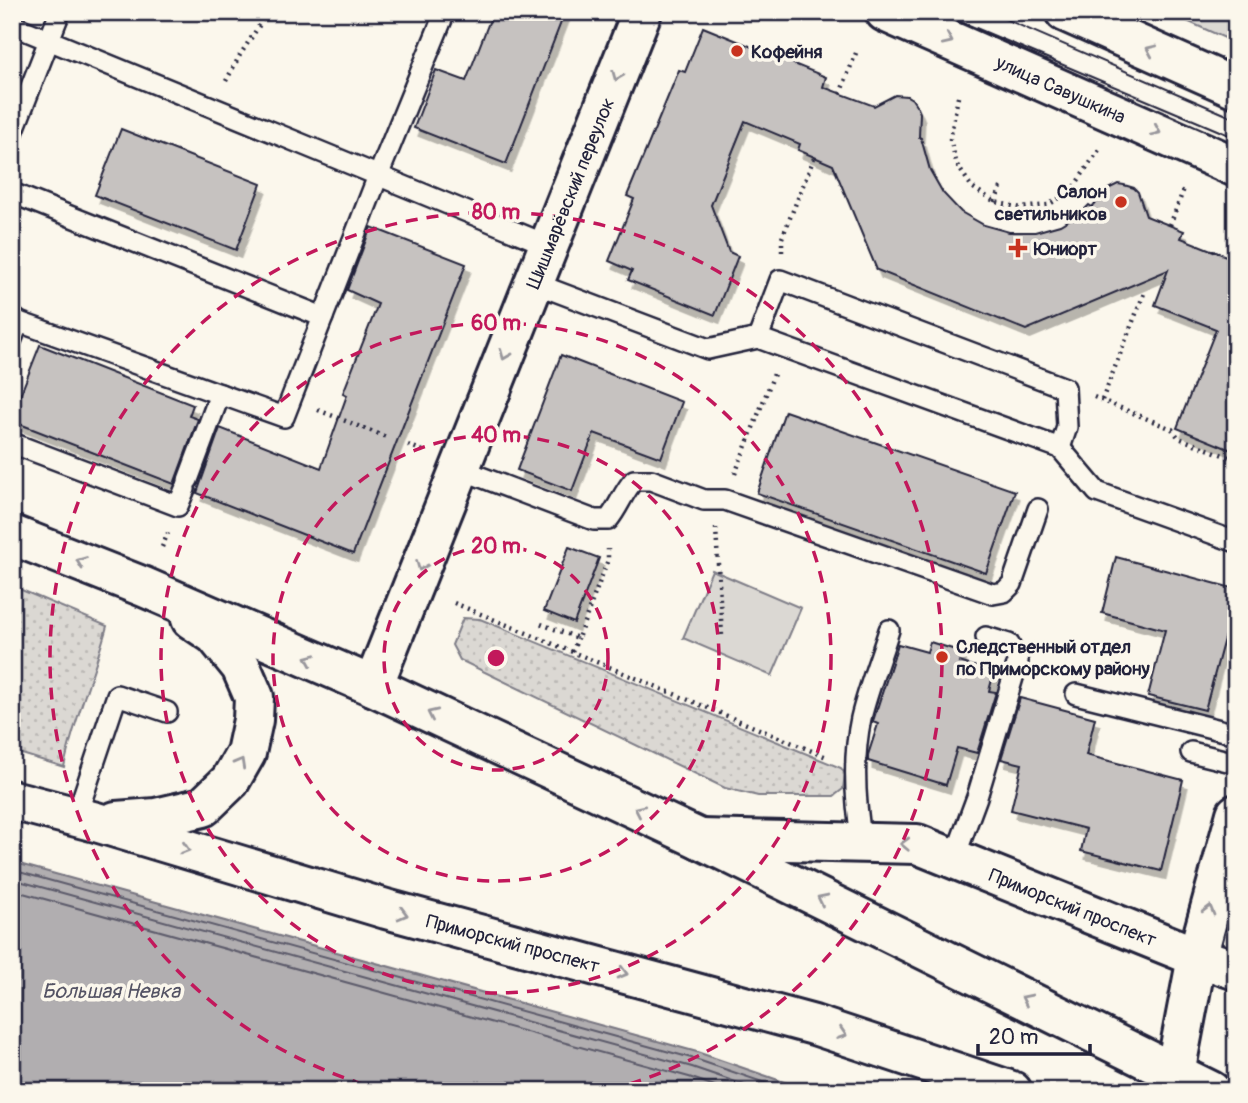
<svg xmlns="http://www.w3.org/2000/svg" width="1248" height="1103" font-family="Pangolin,sans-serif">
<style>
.grass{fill:url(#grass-dots);stroke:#7e7d87;stroke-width:2}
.park{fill:#dbd8d3;stroke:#7e7d87;stroke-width:2}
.water{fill:#b1aeb0;stroke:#787681;stroke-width:2}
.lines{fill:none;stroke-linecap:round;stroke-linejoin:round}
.shore{stroke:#5b5a6a;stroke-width:2}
.building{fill:#c6c2c0;stroke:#22223b;stroke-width:2;filter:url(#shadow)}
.lane-casing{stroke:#22223b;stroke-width:24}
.street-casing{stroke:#22223b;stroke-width:44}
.secondary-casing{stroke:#22223b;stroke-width:44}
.primary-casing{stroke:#22223b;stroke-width:44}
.path{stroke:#22223b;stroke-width:4.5;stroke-dasharray:2 5;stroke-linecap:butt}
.lane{stroke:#fbf7ec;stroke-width:19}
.street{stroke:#fbf7ec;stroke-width:38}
.secondary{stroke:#fbf7ec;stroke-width:38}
.primary{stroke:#fbf7ec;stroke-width:38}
.tram{stroke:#22223b;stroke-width:2}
.oneway{stroke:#99979c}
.ring{fill:none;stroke:#c2185b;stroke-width:3.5;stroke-dasharray:12 9}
.poi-dot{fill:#c8321e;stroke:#fbf7ec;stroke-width:2.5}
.labels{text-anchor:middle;stroke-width:7;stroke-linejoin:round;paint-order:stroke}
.poi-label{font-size:19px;font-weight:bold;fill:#22223b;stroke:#fbf7ec;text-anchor:start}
.street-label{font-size:19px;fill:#22223b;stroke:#fbf7ec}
.water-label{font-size:21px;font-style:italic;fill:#545364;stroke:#fbf7ec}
.centre{fill:#c2185b;stroke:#fbf7ec;stroke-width:3.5}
.ring-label{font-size:21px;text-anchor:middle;font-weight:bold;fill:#c2185b;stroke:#fbf7ec;stroke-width:7;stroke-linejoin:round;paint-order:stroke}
</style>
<defs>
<pattern id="grass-dots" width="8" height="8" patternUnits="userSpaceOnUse" patternTransform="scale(1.75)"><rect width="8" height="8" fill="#dbd8d3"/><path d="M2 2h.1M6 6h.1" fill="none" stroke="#bcb9b6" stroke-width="1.8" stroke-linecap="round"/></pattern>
<filter id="shadow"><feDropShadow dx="4.5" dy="8" stdDeviation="0" flood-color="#0004"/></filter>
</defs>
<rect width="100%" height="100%" fill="#fbf7ec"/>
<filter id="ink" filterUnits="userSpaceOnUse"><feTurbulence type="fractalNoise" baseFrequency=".0143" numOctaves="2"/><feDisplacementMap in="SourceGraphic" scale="14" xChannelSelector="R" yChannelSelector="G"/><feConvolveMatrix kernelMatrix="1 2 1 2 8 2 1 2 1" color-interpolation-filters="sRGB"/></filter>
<g filter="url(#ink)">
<g class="grass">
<path d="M12,586L107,626C94,674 74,719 64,767L12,751Z"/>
<path d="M463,618L480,619L841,768L845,774L843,789L834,796H758L725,788L460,660L452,645Z"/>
</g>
<g class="park">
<path d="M1169,12H1236V43L1169,13Z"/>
<path d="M712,570L801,608L772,676L683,638Z"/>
</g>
<path class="water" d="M12,862L697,1052L810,1091H12Z"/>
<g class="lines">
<g class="shore">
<path d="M12,870L695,1059L789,1091"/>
<path d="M12,879L692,1067L762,1091"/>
<path d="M12,890L689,1077L729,1091"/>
</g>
</g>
<g class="building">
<path d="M493,12H565L506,164L414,128L436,70L466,81Z"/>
<path d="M703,27L826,77L823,87L874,106L895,95L907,96L912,99L918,108L920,113L919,137L921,138L930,170L943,193L961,212L984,225L1009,232H1035L1060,225L1082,212L1089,205L1092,207L1108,189L1118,184L1124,185L1134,188L1138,192L1146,216L1184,231L1181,238L1236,260V452L1177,428L1216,329L1155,305L1168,270L1026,330L877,270L833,165L798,150L800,144L745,121L711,205L729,252L738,256L715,315L628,280L632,271L609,261L634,199L627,196L679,70L685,72Z"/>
<path d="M121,129L261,184L236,250L95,195Z"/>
<path d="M371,227L466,264L353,554L197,493L220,428L321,468L347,395L343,393L378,304L347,290Z"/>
<path d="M40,345L193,405L189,416L198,419L174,484L12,421V416Z"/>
<path d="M561,355L682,402L661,458L594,433L572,491L517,470Z"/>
<path d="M785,411L1015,491L986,573L757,493Z"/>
<path d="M569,547L599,558L574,623L544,611Z"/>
<path d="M1116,557L1236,589V594L1205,710L1148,696L1165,630L1102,613Z"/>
<path d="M930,642L962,652L959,662L994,672L989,691L996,692L977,753L957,748L946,785L868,761V755L878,724L873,722V721L898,644L927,652Z"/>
<path d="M1020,698L1095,718L1086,755L1183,780L1161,871L1081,851L1086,829L1011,810L1022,764L1001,759Z"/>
</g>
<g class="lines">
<g class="lane-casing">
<g id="lane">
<path d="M12,25L550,246"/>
<path d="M12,135L60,12"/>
<path d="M12,193L323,317"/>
<path d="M534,283L708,349L758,338L1060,448L1097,492L1236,542"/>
<path d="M12,316L19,322L284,417L378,176L445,12"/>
<path d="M758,338L780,280L1065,388L1067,427L1060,448"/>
<path d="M12,339L19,322"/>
<path d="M12,443L178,506L185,489"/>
<path d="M460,469L594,520H608C619,507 623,492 634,480H651L704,500H725L993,594L1004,592L1012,584L1038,509"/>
<path d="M188,480L220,394"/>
<path d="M1076,694L1236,734"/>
<path d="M1191,752L1236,763"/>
<path d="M76,817L117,695L167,712"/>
<path d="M862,843C855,802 852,760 861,718C868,689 880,659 889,630"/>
<path d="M954,859L977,797L1018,661L1009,644L986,637"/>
</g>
</g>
<g class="street-casing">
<path id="street" d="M700,839L917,844L1197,957L1236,970"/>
</g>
<g class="secondary-casing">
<g id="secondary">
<path d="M885,12L1236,167"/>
<path d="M1065,12L1236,88"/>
<path d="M373,686L642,12"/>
<path d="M1175,1073L1197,957L1236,814"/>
</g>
</g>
<g class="primary-casing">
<g id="primary">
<path d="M12,535L144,587L373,686L700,839L1211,1091"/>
<path d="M12,800L96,822L386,909L814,1025L1012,1091"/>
<path d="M116,821L156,818L203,807L230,781L246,753L253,720L254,697L241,667L215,635L191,619"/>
</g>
</g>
<g class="path">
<path d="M226,81L240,55L268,12"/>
<path d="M840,94L856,53"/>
<path d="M958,97L950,139L957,165L972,187L995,202L1021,208L1048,205L1071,191L1101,147"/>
<path d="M995,202L1002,185"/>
<path d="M1170,225L1185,186"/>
<path d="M782,252V238L814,158"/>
<path d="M1094,397L1172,429L1179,438L1236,460"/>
<path d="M1102,400L1145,291"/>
<path d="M318,410L386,437"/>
<path d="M408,445L426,452"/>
<path d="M735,474L774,374"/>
<path d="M716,528L722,636"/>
<path d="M162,547L168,533"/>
<path d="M454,603L829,758"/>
<path d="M541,624L578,638L608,560V549"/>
<path d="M572,652L578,638"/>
</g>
<use href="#lane" class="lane"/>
<use href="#street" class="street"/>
<use href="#secondary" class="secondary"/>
<use href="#primary" class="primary"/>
<g class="tram">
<path d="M938,12L1236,138"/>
<path d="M989,12L1236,119"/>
</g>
</g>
<defs><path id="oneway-chevron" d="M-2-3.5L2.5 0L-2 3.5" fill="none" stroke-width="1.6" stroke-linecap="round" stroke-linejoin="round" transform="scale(1.75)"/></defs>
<g class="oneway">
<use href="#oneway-chevron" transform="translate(948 40) rotate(24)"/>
<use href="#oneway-chevron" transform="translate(1151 50) rotate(-156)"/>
<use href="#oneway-chevron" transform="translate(617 76) rotate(112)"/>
<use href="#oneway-chevron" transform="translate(1156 131) rotate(24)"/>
<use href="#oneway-chevron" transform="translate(505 355) rotate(112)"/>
<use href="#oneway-chevron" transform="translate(81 562) rotate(-159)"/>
<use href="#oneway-chevron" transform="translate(421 566) rotate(112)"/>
<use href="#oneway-chevron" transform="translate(310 659) rotate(-157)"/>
<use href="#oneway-chevron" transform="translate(432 714) rotate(-155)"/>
<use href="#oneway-chevron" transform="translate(240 763) rotate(-61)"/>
<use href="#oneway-chevron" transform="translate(639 810) rotate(-155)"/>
<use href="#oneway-chevron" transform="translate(905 844) rotate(-178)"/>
<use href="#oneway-chevron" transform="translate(185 849) rotate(17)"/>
<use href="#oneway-chevron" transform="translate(822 899) rotate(-154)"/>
<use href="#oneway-chevron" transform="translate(1209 910) rotate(-75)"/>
<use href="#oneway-chevron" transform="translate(403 914) rotate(15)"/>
<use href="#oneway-chevron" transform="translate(623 973) rotate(15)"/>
<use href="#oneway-chevron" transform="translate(1026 999) rotate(-154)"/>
<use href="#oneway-chevron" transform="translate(842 1034) rotate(18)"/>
</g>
</g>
<g class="ring">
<circle cx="496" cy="658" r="112"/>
<circle cx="496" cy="658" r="223"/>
<circle cx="496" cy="658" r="335"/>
<path d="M384 1090A446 446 0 1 1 608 1090"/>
</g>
<g class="poi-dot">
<circle cx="737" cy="51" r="7"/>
<circle cx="1121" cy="202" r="7"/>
<path d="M1014.5 237.5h7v7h7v7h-7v7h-7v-7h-7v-7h7z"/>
<circle cx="942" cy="657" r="7"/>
</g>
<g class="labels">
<g class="poi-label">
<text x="751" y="58">Кофейня</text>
<text x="1107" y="198" text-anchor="end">Салон<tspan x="1107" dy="22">светильников</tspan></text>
<text x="1034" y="255">Юниорт</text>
<text x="956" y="653">Следственный отдел<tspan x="956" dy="22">по Приморскому району</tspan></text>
</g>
<g class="street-label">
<text transform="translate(1061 89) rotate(24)" y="7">улица Савушкина</text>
<text transform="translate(570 193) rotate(-68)" y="7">Шишмарёвский переулок</text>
<text transform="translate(1073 907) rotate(22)" y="7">Приморский проспект</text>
<text transform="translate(513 943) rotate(15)" y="7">Приморский проспект</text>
</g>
<g class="water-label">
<text x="111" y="998">Большая Невка</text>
</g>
</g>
<circle cx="496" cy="658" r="10" class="centre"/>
<g class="ring-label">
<text x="496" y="219">80 m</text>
<text x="496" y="330">60 m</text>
<text x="496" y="442">40 m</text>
<text x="496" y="553">20 m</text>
</g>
<rect width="1248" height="1103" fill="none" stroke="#fbf7ec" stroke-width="42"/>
<rect x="21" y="21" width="1206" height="1061" fill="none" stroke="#22223b" stroke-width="2.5" filter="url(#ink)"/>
<path d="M978 1044v10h112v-10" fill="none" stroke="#22223b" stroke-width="3.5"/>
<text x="989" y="1044" font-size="21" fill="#22223b" stroke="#fbf7ec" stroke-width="5" paint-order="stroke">20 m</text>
</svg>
